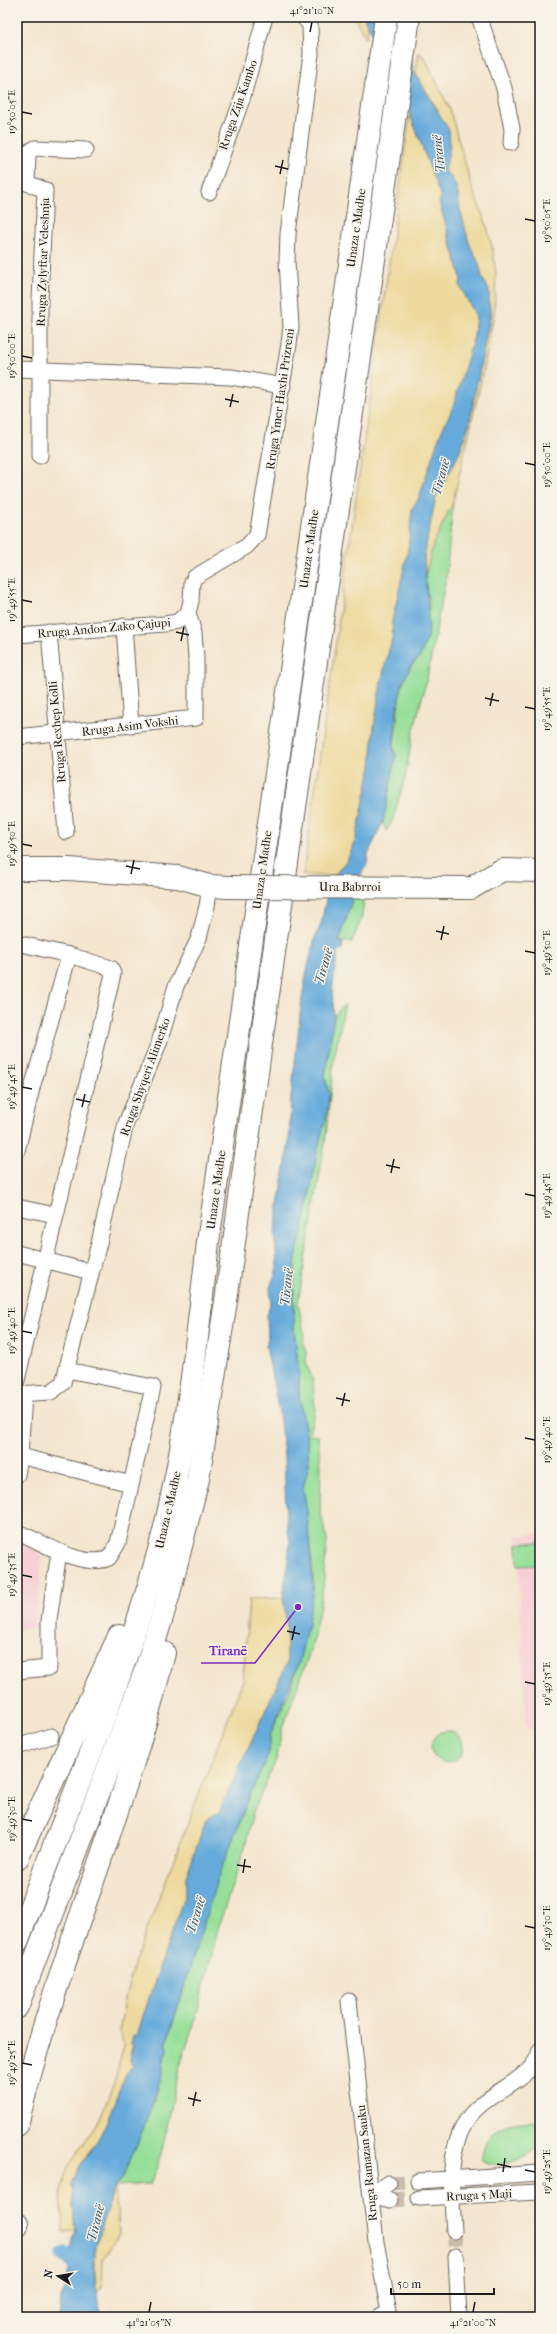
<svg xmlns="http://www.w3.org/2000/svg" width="557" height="2334" font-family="'IM FELL French Canon',serif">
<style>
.built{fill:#f7cfd4}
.green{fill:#97df99;stroke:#5a7e5a}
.sand{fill:#eeda9e;stroke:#857b5d}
.water{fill:#66abdb;stroke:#41647c}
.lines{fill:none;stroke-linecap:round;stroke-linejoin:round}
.canal{stroke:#66abdb;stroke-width:14}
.minor-tunnel{stroke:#c9beab;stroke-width:15;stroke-dasharray:15 8;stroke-linecap:butt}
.minor-casing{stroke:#68635b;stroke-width:17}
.secondary-casing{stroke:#68635b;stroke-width:24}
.trunk-casing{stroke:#68635b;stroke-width:24}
.minor{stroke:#fff;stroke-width:15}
.secondary{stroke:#fff;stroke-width:22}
.trunk{stroke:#fff;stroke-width:22}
.secondary-bridge-casing{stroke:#68635b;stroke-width:24;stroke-linecap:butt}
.secondary-bridge{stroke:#fff;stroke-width:22}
.ticks{fill:none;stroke:#1c1c1c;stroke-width:1.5}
.labels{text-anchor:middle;stroke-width:3;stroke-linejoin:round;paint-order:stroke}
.street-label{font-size:12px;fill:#1c1c1c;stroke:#f7f3e8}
.water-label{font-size:13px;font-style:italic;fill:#3a5568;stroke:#f7f3e8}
.leader{fill:none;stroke:#7b2cbf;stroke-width:1.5}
.callout-dot{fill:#7b2cbf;stroke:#f7f3e8;stroke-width:1.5}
.callout-label{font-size:13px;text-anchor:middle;font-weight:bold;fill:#7b2cbf;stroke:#f7f3e8;stroke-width:3;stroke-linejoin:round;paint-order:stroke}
.neatline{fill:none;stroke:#1c1c1c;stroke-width:1.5}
.ticks-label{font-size:10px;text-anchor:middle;fill:#1c1c1c}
</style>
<rect width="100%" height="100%" fill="#f7f3e8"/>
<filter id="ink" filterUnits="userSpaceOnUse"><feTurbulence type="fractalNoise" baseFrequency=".025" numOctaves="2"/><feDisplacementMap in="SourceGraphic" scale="8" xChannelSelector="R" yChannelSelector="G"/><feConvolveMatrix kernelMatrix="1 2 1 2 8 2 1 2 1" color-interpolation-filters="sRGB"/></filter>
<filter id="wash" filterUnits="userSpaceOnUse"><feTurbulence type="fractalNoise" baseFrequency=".012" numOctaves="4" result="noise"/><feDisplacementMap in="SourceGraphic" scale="16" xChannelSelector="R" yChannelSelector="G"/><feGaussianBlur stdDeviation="0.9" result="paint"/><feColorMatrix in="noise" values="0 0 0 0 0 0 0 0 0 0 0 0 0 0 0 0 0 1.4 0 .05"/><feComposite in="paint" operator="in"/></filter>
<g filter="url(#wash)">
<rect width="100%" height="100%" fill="#f4e6cf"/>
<g class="built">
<path d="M540,1534V1729H526L517,1535Z"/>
<path d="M17,1543L39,1551L42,1560L37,1629H17Z"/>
</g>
<g class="green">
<path d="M453,503L446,577L427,678L413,733L405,778L392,822L386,831L383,822L396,756C392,745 396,734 397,723C399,698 400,674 420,657L429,605L425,577L433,544Z"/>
<path d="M353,897H364L362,917L352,942H339Z"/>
<path d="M345,1004L334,1058L326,1136L298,1303L304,1332L303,1344L307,1354L306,1362L313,1381L315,1410L309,1434L318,1435L321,1466L320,1509L327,1540L323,1588L312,1646L282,1729L277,1758L253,1812L245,1847L219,1925L200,2002L179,2070L161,2155L150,2184L115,2186C128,2176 158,2090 163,2070C165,2061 163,2054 168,2046H166L217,1880L246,1805L269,1752L270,1736L290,1691L299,1662L307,1626L313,1589V1572L303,1488L309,1465L308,1444L299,1395V1373L294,1328V1283L296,1257L309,1201L317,1153L329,1095L325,1077L334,1016Z"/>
<path d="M540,1542V1565L518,1566L517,1544Z"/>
<circle cx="447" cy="1747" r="16"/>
<path d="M540,2121V2146C523,2158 500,2173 481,2159C488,2123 509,2122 540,2121Z"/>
</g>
<g class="sand">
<path d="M354,17H364L368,27L366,39Z"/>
<path d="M419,53L425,58L450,110L473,191L485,220L492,246L496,273L494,313L485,364L453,502L433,544L425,577L424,555L436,497L458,456L469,424L490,317L489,290L482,278L479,264L469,243L459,206V196L445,172L438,110L416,74Z"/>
<path d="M410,114L442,198L448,235L461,277L460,286L476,316L474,336L468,360L453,407L439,437L419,498L412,509L408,550L392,622L393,635L381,682L374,727L371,768L365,797L355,843L347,860L334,876L303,875Z"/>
<path d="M283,1598L287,1626V1663L219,1812L206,1820L186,1877V1891L130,2053L133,2065L126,2074L108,2119L97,2142L79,2167L72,2184L76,2231L63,2232L61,2190L68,2167L100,2119L114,2083L124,2045L119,2032L126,1994L137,1955L243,1680L249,1599Z"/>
<path d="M115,2186L119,2232L103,2260L102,2287L96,2294L95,2247Z"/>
</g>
<g class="water">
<path d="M364,17H396L398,19L415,74L449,130L450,145L445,172L450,175L457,188L459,206L469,243L479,264L482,278L489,290L490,317L469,424L458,456L436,497L429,529L424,555L429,631L420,657L411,665L402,685L397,708L393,749L396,756L383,822L368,854L367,864L360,876H334L347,860L355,843L365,797L371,768L374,727L381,682L393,635L392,622L408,551L412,509L419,498L439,437L453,407L474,336L476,316L460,286L461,277L439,202L441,198L410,114Z"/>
<path d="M540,753V776L535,773L536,759Z"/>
<path d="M327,895L353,897L339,942H343L342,950H338L332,992L334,1017L325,1077L329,1095L326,1118L317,1153L309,1201L296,1257L294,1283V1328L299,1373V1395L308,1444L309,1465L303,1488L307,1510L313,1589L308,1624L299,1662L270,1736L269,1752L246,1805L217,1880L166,2045L168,2046L166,2054L164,2053C164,2059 164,2064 163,2069C159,2088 127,2177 115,2186L95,2247L94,2271L100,2317H59L61,2299L70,2267L69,2251L76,2231L72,2184L79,2167L97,2142L108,2119L126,2074L133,2065L130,2060L133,2045L131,2044L133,2036L136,2037L186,1891V1877L206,1820L219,1812L287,1663V1626L283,1598L290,1543L286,1515L284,1455L279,1413L266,1346L268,1339L267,1316L271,1301L270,1288L277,1269L275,1230L289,1142L291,1097L302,998L307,970L315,938L321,924Z"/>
</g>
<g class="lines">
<path class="canal" d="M63,2254L82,2271"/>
</g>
</g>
<g filter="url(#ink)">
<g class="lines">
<g class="minor-tunnel">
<path d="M389,2183L418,2181"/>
<path d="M390,2200L419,2198"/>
<path d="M454,2231L456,2256"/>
</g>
<g class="minor-casing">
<g id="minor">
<path d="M479,17L504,88L512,129L511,143"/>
<path d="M209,192L242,99L265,17"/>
<path d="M17,369L231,377L283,386"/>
<path d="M40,456V299L45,190L27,183L28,153L35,148L86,150"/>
<path d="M124,626L131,726"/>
<path d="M49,632L66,832"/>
<path d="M17,635L165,624L177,622L188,613"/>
<path d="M17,737L196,718V657L194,633L188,613L191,601L192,582L195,577L247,546L257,535L289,344L291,326L287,262L288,234L311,54L310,25L303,17"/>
<path d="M17,943L69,955L111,968L113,974L17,1380"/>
<path d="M17,1151L32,1088L69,955"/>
<path d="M17,1207L55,1215"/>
<path d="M17,1253L91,1272"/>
<path d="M17,1394L51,1392L63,1383L99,1243L126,1123L159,1043L176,986L199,938L207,906L210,886"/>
<path d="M20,1456L131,1484"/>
<path d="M17,1475L20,1456L24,1395"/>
<path d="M17,1532C42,1541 82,1570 109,1558L118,1543L153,1387L67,1370"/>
<path d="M17,1671L49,1668V1620L59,1552"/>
<path d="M17,1747L51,1736"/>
<path d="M349,2001L376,2242L389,2312L380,2317"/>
<path d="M418,2181L540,2173"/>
<path d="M389,2183L371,2195L390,2200"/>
<path d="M419,2198L540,2192"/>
<path d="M454,2231C452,2195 446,2156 465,2123C483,2091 534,2082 540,2050"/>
<path d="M456,2256L459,2317"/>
</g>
</g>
<g class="secondary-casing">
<g id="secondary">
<path d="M17,869H69L178,877L210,886L228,887"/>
<path d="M471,888L502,870L540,871"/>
<path d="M17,2224V2226"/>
</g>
</g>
<g class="trunk-casing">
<g id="trunk">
<path d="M17,1859L119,1636"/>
<path d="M17,1942C67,1807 127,1675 163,1535C187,1439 197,1340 208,1242L386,17"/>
<path d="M17,2007L146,1669L168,1597L198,1479L226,1301L263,1029L409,17"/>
<path d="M17,2125C55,1964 125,1814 164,1653"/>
</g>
</g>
<use href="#minor" class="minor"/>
<use href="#secondary" class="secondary"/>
<use href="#trunk" class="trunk"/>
<g class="secondary-bridge-casing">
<path id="secondary-bridge" d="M228,887L471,888"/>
</g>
<use href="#secondary-bridge" class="secondary-bridge"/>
</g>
</g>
<path class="ticks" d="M310,32L312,22M22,112L32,114M275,166L288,169M280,174L283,160M525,219L535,221M22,356L32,358M225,399L239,402M230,407L233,394M525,463L535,465M22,600L32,602M176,632L189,635M181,641L184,627M485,698L499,701M490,706L493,693M525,707L535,709M22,844L32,846M126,866L140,869M131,874L134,860M436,931L449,934M441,940L444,926M525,951L535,953M22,1087L32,1089M76,1099L90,1102M82,1107L85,1094M386,1165L400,1168M391,1173L394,1159M525,1194L535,1196M22,1331L32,1333M336,1398L350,1401M342,1406L345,1393M525,1438L535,1440M22,1575L32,1577M287,1631L300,1634M292,1640L295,1626M525,1682L535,1684M22,1819L32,1821M237,1865L251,1867M243,1873L245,1859M525,1926L535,1928M22,2063L32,2065M188,2098L201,2101M193,2106L196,2092M497,2164L511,2167M525,2170L535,2172M503,2172L505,2158M149,2312L151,2302M473,2312L475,2302"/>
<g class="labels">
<g class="street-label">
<text transform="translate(238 105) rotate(-71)" y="4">Rruga Zija Kambo</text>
<text transform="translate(356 228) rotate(-82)" y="4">Unaza e Madhe</text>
<text transform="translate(43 262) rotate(-88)" y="4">Rruga Zylyftar Veleshnja</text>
<text transform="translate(280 399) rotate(-82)" y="4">Rruga Ymer Haxhi Prizreni</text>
<text transform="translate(309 549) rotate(-82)" y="4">Unaza e Madhe</text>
<text transform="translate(104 628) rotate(-5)" y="4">Rruga Andon Zako Çajupi</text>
<text transform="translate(130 726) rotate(-7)" y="4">Rruga Asim Vokshi</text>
<text transform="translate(57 732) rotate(-95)" y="4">Rruga Rexhep Kolli</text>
<text transform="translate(262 870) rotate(-82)" y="4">Unaza e Madhe</text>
<text x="350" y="891">Ura Babrroi</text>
<text transform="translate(145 1077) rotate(-70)" y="4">Rruga Shyqeri Alimerko</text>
<text transform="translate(216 1190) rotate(-82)" y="4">Unaza e Madhe</text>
<text transform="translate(168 1510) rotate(-77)" y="4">Unaza e Madhe</text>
<text transform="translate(367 2163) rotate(-96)" y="4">Rruga Ramazan Sauku</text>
<text transform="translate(479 2195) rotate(-3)" y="4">Rruga 5 Maji</text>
</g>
<g class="water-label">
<text transform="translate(438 154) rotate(-96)" y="5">Tiranë</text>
<text transform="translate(440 477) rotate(-75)" y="5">Tiranë</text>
<text transform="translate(323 966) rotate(-74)" y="5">Tiranë</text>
<text transform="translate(286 1287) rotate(-84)" y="5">Tiranë</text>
<text transform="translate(195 1915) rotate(-73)" y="5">Tiranë</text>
<text transform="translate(95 2223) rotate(-76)" y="5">Tiranë</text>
</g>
</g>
<path class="leader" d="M298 1607L255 1663H201"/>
<circle class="callout-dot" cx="298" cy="1607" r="4"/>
<g class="callout-label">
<text x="228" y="1655">Tiranë</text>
</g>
<rect width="557" height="2334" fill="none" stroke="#f7f3e8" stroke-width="44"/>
<g transform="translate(58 2276) rotate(282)" stroke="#f7f3e8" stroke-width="3" paint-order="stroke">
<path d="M0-3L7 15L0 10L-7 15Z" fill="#1c1c1c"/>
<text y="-6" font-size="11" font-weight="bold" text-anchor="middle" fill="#1c1c1c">N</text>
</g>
<path d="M391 2288v6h103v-6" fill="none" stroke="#1c1c1c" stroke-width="2"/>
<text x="397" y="2288" font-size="12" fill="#1c1c1c" stroke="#f7f3e8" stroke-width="3" paint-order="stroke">50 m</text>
<rect x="22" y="22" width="513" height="2290" class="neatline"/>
<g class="ticks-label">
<text x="312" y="14">41°21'10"N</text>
<text transform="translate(11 112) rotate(-90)" y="4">19°50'05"E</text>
<text transform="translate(546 221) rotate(-90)" y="4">19°50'05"E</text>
<text transform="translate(11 356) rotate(-90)" y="4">19°50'00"E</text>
<text transform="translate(546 465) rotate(-90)" y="4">19°50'00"E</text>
<text transform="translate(11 600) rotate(-90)" y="4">19°49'55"E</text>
<text transform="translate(546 709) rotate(-90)" y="4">19°49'55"E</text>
<text transform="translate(11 844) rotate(-90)" y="4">19°49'50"E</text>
<text transform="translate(546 953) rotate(-90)" y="4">19°49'50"E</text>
<text transform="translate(11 1087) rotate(-90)" y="4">19°49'45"E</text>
<text transform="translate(546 1196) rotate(-90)" y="4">19°49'45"E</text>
<text transform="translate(11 1331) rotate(-90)" y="4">19°49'40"E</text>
<text transform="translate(546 1440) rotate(-90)" y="4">19°49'40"E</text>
<text transform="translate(11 1575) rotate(-90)" y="4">19°49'35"E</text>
<text transform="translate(546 1684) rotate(-90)" y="4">19°49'35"E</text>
<text transform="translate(11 1819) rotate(-90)" y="4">19°49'30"E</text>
<text transform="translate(546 1928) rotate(-90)" y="4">19°49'30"E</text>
<text transform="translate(11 2063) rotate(-90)" y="4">19°49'25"E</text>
<text transform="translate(546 2172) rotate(-90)" y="4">19°49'25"E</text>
<text x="149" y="2326">41°21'05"N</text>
<text x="473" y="2326">41°21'00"N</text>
</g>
</svg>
